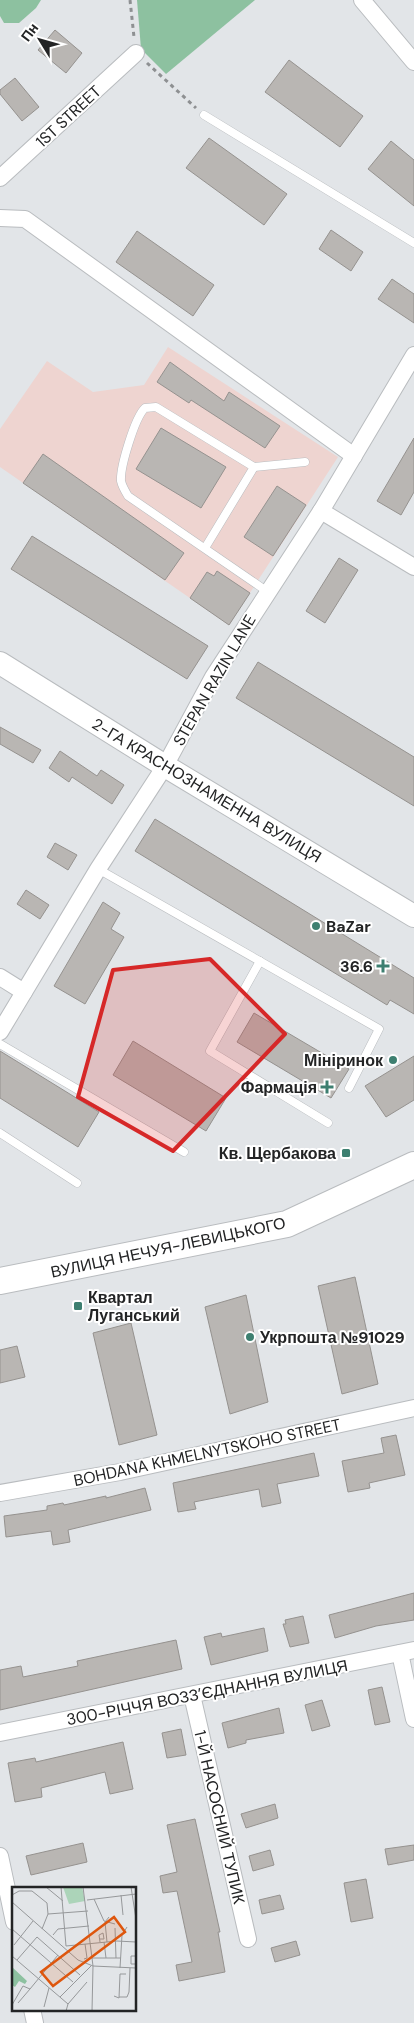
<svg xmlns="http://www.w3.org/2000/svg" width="414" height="2023" font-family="'DM Sans',sans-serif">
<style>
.industrial{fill:#eed4d0}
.forest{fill:#8dc1a0}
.building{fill:#b9b6b3;stroke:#95928f}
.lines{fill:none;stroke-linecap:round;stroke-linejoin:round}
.lane-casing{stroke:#b9bcbf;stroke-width:9}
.street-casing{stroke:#b9bcbf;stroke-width:18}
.secondary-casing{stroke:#b9bcbf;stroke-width:24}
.primary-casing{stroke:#b9bcbf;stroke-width:28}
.path{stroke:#8e9092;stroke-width:3;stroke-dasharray:4 4;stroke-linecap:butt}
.lane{stroke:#fff;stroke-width:8}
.street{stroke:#fff;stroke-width:16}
.secondary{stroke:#fff;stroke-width:22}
.primary{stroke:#fff;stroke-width:26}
.marked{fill:#d62828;fill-opacity:0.2;stroke:#d62828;stroke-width:4;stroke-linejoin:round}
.poi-dot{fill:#3d7f70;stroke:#fff;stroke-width:2}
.labels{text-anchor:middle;stroke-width:4;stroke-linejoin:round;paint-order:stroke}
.street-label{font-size:16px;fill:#232425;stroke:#fff}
.poi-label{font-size:16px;font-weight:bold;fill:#232425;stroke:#fff;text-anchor:end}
.inset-road{fill:none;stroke:#96989a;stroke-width:1}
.view{fill:#de560d;fill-opacity:0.15;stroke:#de560d;stroke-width:2.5}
.inset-edge{fill:none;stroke:#232425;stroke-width:2.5}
</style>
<rect width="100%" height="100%" fill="#e2e5e8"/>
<path class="industrial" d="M168,347L338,457L229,625L0,467V429L47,361L93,392L144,385Z"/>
<g class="forest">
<path d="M0,0H41L36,8L19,23H4L0,16Z"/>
<path d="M137,0H255L166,74L141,49Z"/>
</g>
<g class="building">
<path d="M55,30L82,53L66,73L38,50Z"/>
<path d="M289,60L363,116L340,147L265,92Z"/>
<path d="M15,78L39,107L22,121L0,94V90Z"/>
<path d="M209,138L287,194L264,225L186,168Z"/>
<path d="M391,141L414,160V206L368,169Z"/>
<path d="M331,230L363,252L351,271L319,249Z"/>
<path d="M137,231L214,285L193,316L116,262Z"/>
<path d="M392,279L414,294V323L378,299Z"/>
<path d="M170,362L224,401L229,392L280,426L265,448L191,400L189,403L157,382Z"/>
<path d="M161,428L226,467L201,508L136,469Z"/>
<path d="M414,438V492L401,515L377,501Z"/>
<path d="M43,454L184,553L165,580L23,483Z"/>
<path d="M277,486L306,505L273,556L244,537Z"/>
<path d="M32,536L208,646L187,679L11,569Z"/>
<path d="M339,558L358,570L325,623L306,611Z"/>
<path d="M217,571L250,593L229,625L190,598L207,572L214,576Z"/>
<path d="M258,662L414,757V806L236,698Z"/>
<path d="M0,727L41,750L33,763L0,744Z"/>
<path d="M60,751L97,776L101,770L124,785L112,804L72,777L69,782L49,768Z"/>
<path d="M155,819L414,978V1014L390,1000L387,1005L135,851Z"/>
<path d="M55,843L77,855L68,870L47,857Z"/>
<path d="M26,890L49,905L40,919L17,904Z"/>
<path d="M103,902L120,913L111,929L124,937L85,1004L54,986Z"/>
<path d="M254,1013L349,1069L331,1098L237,1042Z"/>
<path d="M133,1041L226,1098L206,1131L113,1075Z"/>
<path d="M0,1051L99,1112L78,1147L0,1098Z"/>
<path d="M414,1056V1100L386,1117L365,1086Z"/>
<path d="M355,1277L378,1384L342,1394L318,1286Z"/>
<path d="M246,1295L268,1402L230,1414L205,1307Z"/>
<path d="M131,1323L157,1435L119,1445L93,1333Z"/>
<path d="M17,1346L25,1377L0,1383V1350Z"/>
<path d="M396,1435L405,1475L369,1483L370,1488L348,1492L342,1461L384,1453L381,1438Z"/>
<path d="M314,1453L319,1476L277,1484L281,1503L262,1507L259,1489L194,1502L196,1509L178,1512L173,1483Z"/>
<path d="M145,1488L151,1510L68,1530L70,1542L53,1545L51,1531L6,1537L4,1516L47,1510V1506L63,1503L64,1505L106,1496V1498Z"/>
<path d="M414,1593V1620L376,1626L335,1638L329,1615Z"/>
<path d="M303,1616L309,1643L290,1647L283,1624H286L285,1620Z"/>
<path d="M264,1628L268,1651L211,1665L204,1637L221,1633L222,1637Z"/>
<path d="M176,1640L182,1669L0,1710V1670L21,1666L23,1677L78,1666L77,1661Z"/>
<path d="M382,1687L390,1722L375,1725L368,1690Z"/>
<path d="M322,1700L330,1726L312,1731L305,1705Z"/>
<path d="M279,1708L284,1733L246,1740V1743L228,1748L222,1723Z"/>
<path d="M181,1729L186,1755L167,1758L162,1733Z"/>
<path d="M123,1742L133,1789L110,1794L105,1772L41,1788L42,1797L15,1802L8,1763L35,1758L36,1762Z"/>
<path d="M275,1804L278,1818L246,1828L241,1814Z"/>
<path d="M195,1819L220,1932H218L225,1972L179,1981L176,1965L192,1962L177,1891L163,1893L160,1876L177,1872L167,1825Z"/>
<path d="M83,1843L87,1862L31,1875L26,1856Z"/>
<path d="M414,1845V1860L388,1865L385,1849Z"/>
<path d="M270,1850L274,1865L253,1871L249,1856Z"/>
<path d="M366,1879L373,1918L351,1922L344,1883Z"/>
<path d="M280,1895L284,1909L262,1914L259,1900Z"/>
<path d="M296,1941L300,1955L275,1962L271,1948Z"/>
</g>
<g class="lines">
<g class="lane-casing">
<g id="lane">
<path d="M204,115L414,243"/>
<path d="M254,467L305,462"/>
<path d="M205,548L254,467L156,407L145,408C135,417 120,467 121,481C122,486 125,491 128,496L268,592"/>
<path d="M98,869L379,1029L349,1088"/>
<path d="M260,961L210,1051L328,1123"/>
<path d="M0,1044L184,1152"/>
<path d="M0,1133L77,1183"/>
</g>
</g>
<g class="street-casing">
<g id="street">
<path d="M362,0L414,62"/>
<path d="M0,178L136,53"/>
<path d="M0,218L25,219L354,456"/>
<path d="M321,511L414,567"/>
<path d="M0,977L24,992"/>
<path d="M0,1032L98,869L165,766L213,677L321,511L414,355"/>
<path d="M0,1493L120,1472L414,1408"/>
<path d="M400,1653L414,1719"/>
<path d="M192,1695L248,1939"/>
<path d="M0,1733L414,1650"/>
<path d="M0,1856L14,1922"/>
<path d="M32,2009L35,2023"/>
</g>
</g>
<g class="secondary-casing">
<path id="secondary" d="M0,663L165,766L414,916"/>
</g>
<g class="primary-casing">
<path id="primary" d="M0,1281L287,1224L414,1165"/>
</g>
<g class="path">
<path d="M130,0L134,37"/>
<path d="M147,63L196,108"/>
</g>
<use href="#lane" class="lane"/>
<use href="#street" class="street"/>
<use href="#secondary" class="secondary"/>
<use href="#primary" class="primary"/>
</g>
<path class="marked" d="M210,959L285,1034L173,1151L78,1097L113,970Z"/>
<g class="poi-dot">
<circle cx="316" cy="926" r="5"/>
<path d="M380.5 958.5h5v5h5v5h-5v5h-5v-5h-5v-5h5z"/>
<circle cx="393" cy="1060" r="5"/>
<path d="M324.5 1079.5h5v5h5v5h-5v5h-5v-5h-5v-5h5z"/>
<rect x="341" y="1148" width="10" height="10" rx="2.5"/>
<rect x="73" y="1301" width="10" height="10" rx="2.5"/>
<circle cx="250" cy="1337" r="5"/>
</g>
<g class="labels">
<g class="street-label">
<text transform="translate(68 116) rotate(-43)" y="6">1ST STREET</text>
<text transform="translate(214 680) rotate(-60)" y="6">STEPAN RAZIN LANE</text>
<text transform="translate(207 790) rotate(31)" y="6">2-ГА КРАСНОЗНАМЕННА ВУЛИЦЯ</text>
<text transform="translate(168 1247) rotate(-12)" y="6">ВУЛИЦЯ НЕЧУЯ-ЛЕВИЦЬКОГО</text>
<text transform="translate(207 1452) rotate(-12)" y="6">BOHDANA KHMELNYTSKOHO STREET</text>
<text transform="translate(207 1692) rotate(-11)" y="6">300-РІЧЧЯ ВОЗЗ’ЄДНАННЯ ВУЛИЦЯ</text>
<text transform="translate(220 1817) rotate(77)" y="6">1-Й НАСОСНИЙ ТУПИК</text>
</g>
<g class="poi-label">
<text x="326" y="932" text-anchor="start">BaZar</text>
<text x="373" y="972">36.6</text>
<text x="383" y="1066">Мініринок</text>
<text x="317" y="1093">Фармація</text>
<text x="336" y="1159">Кв. Щербакова</text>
<text x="88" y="1303" text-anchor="start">Квартал<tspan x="88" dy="18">Луганський</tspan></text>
<text x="260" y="1343" text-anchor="start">Укрпошта №91029</text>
</g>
</g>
<g transform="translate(12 1887)">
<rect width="124" height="124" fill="#e2e5e8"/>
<path d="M51,0H70L73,14L57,17Z" fill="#acd4b9"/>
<path d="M0,80L15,94L13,97L7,94L3,100L0,98Z" fill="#8dc1a0"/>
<path class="inset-road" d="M34,0L51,14M49,0L54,59L105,54L124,55M71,0L81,79L80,124M119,0L124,32M0,8L7,4H20L35,16L36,27L30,42M109,8L111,28M82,12L92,34L103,37M75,13L124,7M0,15L66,73L81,79L124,81M36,27L76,24M103,41L104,71M0,42L61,95M41,48L46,42L77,39M88,52H92L91,46L87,48L88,55M92,55L94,71M95,55L93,35L97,30M2,58L21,34M0,69L56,117L54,124M124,69H119V77H124M80,71H109M72,72L75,71L73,57M5,73L25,50L68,88M108,81L110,48L115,40M102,109L107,111L108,87H114M48,110L79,79M107,110H115L117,105L118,81M6,116L18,102M56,117L75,95M0,118L11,99L18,102L46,68M32,120L37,101"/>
<path class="view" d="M102,30L113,45L41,99L29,85Z"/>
<rect width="124" height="124" class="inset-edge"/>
</g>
<g transform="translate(40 40) rotate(307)" stroke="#ffffff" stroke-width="4" paint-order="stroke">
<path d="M0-4L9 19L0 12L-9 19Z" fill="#232425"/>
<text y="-8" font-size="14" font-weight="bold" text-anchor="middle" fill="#232425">Пн</text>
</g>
</svg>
